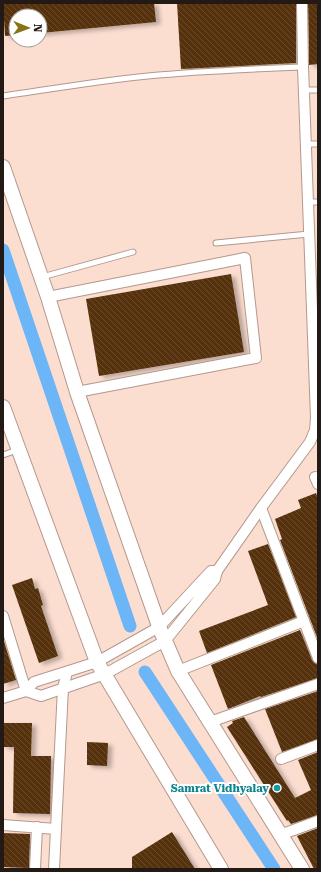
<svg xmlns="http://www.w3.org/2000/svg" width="321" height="872" font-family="'Roboto Serif',serif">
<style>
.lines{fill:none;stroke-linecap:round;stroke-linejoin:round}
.canal{stroke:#6cb5f6;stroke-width:13}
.building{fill:url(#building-back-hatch);filter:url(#shadow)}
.service-casing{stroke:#b4988c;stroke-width:7}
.minor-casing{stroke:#b4988c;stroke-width:12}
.secondary-casing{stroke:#b4988c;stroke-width:16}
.service{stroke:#fff;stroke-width:5}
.minor{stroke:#fff;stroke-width:10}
.secondary{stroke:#fff;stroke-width:14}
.culture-dot{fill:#0f9aa8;stroke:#fff;stroke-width:1.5}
.labels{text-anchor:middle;stroke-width:4;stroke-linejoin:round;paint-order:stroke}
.culture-label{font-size:11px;font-weight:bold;fill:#0d838f;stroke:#fff;text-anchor:end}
</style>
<defs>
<pattern id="building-back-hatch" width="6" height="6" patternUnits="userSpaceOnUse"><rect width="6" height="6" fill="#543109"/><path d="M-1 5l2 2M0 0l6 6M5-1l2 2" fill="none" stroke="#694c2c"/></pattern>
<filter id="shadow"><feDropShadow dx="4.5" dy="2.5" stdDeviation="2" flood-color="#0004"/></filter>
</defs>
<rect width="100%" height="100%" fill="#fcded1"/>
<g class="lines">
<g class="canal">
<path d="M3,250L130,626"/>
<path d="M145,672L274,869"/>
</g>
</g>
<g class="building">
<path d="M3,3H154L156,22L40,33V16H16V35L5,36Z"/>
<path d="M177,3H296V63L181,69Z"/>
<path d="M308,3H318V64L309,65Z"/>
<path d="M231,274L244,352L99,376L86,299Z"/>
<path d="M316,493L318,499V640L280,540L282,539L275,519L301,508L298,500Z"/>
<path d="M268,544L296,617L207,653L199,631L268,605L248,551Z"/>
<path d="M32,578L35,589L38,588L43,605L41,606L58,656L39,663L12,585Z"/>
<path d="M300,630L312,660L314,663L318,664V678L261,697L260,696L228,709L211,665Z"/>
<path d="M3,638L16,680L3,684Z"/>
<path d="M318,691V739L282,752L265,709Z"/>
<path d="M244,717L295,798L311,790L298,760L318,752V815L291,824L288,820L287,821L227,727L233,723L232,721Z"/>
<path d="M3,723H32L31,756H51L50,814L13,813L14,747H3Z"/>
<path d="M87,742L108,743L107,766L87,765Z"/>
<path d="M318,828V869H314L297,836Z"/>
<path d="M172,832L195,869H132V857Z"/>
<path d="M3,833L30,834L29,868L3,867Z"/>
</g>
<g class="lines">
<g class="service-casing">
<g id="service">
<path d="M304,90H318"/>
<path d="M3,96C51,89 99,81 148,76C200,71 252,69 303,67"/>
<path d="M306,144H318"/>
<path d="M308,202H318"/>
<path d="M216,243L309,234"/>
<path d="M42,277L133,252"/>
<path d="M3,455L17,450"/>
</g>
</g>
<g class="minor-casing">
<g id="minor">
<path d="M48,297L245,258L256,358L77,392"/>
<path d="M315,477L318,484"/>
<path d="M261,508L318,658"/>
<path d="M217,571L261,508L310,442L315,430L316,418L303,67L302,3"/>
<path d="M3,616L26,691"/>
<path d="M178,671L304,621"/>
<path d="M3,698L26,691L34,682L97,662L159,627L211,571H217L215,579L165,641L105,674L41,696L26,691"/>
<path d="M210,722L318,684"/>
<path d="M281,759L318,745"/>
<path d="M3,825L56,829"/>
<path d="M280,835L318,821"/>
<path d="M35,869L37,827"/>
<path d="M54,869L63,688L67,672"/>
</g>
</g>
<g class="secondary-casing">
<g id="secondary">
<path d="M3,167L48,297L77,392L160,629L178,671L302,869"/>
<path d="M3,407L97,662L221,869"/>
</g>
</g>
<use href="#service" class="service"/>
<use href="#minor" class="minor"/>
<use href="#secondary" class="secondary"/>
</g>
<circle class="culture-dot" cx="277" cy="788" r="4"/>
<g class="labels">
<g class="culture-label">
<text x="269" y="792">Samrat Vidhyalay</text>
</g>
</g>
<rect width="321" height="872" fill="none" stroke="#241a15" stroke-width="8"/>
<g transform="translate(28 28) rotate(91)"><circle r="19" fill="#ffffff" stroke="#a7a3a1"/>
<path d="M0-3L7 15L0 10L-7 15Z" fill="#867416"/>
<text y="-6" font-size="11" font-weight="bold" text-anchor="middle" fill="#241a15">N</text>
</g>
</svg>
